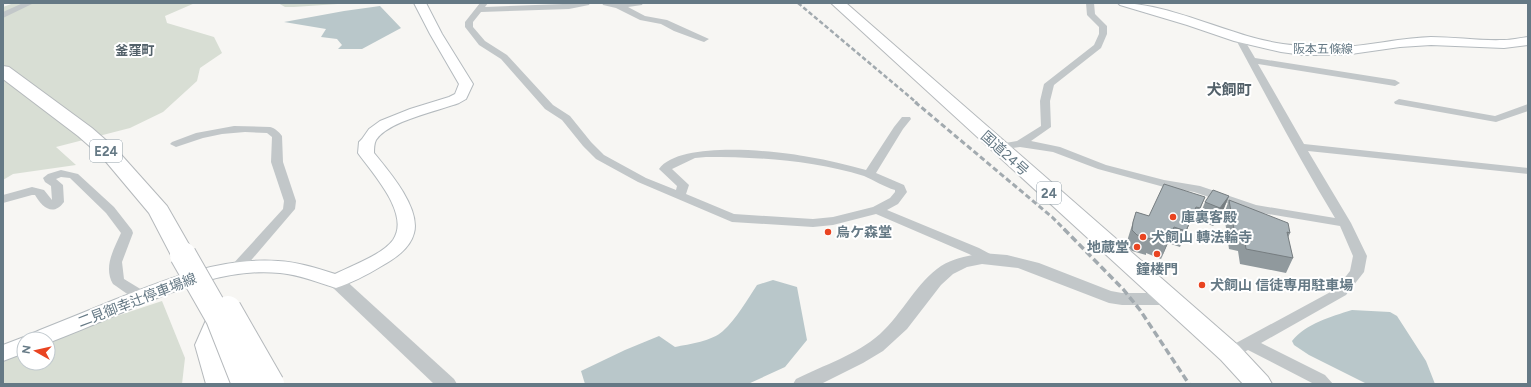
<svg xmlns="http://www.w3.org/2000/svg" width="1531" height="387" font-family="Figtree,'Noto Sans JP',sans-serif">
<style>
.green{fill:#d8ded4}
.water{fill:#b9c7ca}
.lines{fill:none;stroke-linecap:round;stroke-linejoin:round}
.secondary-casing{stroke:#b4babe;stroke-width:2}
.trunk-casing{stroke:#b5b9bc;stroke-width:2}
.motorway-casing{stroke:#b5b9bc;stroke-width:2}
.minor{fill:#c2c7c9;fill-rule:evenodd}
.tertiary{fill:#c2c7c9;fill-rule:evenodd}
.secondary{fill:#fff;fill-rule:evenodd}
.trunk{fill:#fff;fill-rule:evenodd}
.motorway{fill:#fff;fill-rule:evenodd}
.rail-far2{stroke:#a2aaaf;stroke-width:2.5;stroke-dasharray:4.5 2.5;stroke-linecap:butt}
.rail-far1{stroke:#a2aaaf;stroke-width:3;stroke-dasharray:5.5 3;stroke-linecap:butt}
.rail{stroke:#a2aaaf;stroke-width:3.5;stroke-dasharray:7 3.5;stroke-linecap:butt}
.motorway-bridge-casing{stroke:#b5b9bc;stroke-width:28;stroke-linecap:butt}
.motorway-bridge{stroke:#fff;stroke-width:26}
.wall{fill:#90999d}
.shaded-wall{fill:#767d80}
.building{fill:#a8b2b7;stroke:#767d80}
.poi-dot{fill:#e94421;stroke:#fff;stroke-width:1.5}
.labels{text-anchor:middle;stroke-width:4;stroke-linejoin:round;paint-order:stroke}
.far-street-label{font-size:12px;fill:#657985;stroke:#fff}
.far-neighbourhood-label{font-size:13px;font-weight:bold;fill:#53616a;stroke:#fff}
.shield{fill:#fff;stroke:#93a1aa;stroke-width:1}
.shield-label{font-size:13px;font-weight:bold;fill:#657985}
.street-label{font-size:14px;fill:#657985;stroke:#fff}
.poi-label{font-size:14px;font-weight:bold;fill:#657985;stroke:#fff;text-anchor:start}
.neighbourhood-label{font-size:15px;font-weight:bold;fill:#53616a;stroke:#fff}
</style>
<rect width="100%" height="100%" fill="#f7f6f3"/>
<g class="green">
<path d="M14,3H195L165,16L167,23L214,37L222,53L200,68L197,81L163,112L130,128L56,147L76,165L13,174L3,180V7Z"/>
<path d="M278,3H352L294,7H285Z"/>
<path d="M162,301L185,358L182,384H3V357L24,348V363H48V339Z"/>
</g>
<g class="water">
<path d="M380,6L401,28L362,49H338L342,45L337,39L321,37L326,29L284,22L344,11Z"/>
<path d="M773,280L797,287L807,340L785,367L748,384H585L581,371L625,350L659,336L675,347C690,344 712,341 723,331C737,318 747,300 757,285Z"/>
<path d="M1352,310L1390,312L1397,316L1426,361L1435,384H1367L1309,355L1294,345L1292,341C1307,323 1330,317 1352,310Z"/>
</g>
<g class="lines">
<g class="secondary-casing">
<g id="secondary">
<path d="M414,3H426L442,34L473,84L466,99L459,103C438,111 388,121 376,140C374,144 374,148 374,153C388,170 421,208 414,233C410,249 394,259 380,267C367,275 351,283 336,288C317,282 300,275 280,273C223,267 167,294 116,315C93,325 71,334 48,343V339H24V353L3,361V345L24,337L28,338L31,334L40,330C65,320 90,310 114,300C166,279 221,257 278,261C298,262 316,268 335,274C351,266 382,255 393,240C411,214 372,173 358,153L359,142L362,139L369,129L380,121L410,109L449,97L455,94L459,84L430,34Z"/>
<path d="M1118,3C1172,3 1228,36 1283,44C1303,47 1323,48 1343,47C1373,45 1401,38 1431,37C1455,37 1480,41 1504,40C1512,40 1520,38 1528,37V45L1504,48L1431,45L1400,47L1344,55H1303L1281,52L1234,41L1187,25L1120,5Z"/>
</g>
</g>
<g class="trunk-casing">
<path id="trunk" d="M831,3H846L1239,346L1268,377L1272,384H1243L1221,360Z"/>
</g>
<g class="motorway-casing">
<g id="motorway">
<path d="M3,66L9,67L92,128L116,149L167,206L195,255L192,261L183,263L174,261L149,213L102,157L78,136L3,79Z"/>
<path d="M219,309L228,311L232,318L223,345L234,384H206L195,345L210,311Z"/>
</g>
</g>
<g class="minor">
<path d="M23,3H34L3,18V12Z"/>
<path d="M480,3H488L485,7L590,3L589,5L569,9L481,12L473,22V27L485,41L507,55L553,105L570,116L591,142L604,155L646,178L676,190L677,186L659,169C680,140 778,151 809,157C828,160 847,165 866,170L894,127L902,117H910L911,119L903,129L876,173L904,185L907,192L898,204L887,210L979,248L992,255L994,258L992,261C983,263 977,258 969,254L876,214L833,225L813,227L732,222L638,182L596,159L583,146L562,120L545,109L501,59L479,45L465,27V22ZM706,157C759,157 812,160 864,176C874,180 884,187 895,190V192L890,198L873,207L833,217L813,219L734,214L686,194L689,185L672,169L695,158Z"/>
<path d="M602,3H643L642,5L628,7L645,16L667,20L709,39L704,42L701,41L674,31L661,24L640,20L616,8L603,5Z"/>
<path d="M1086,3H1094L1095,14L1107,26V34L1101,48L1054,85L1050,101L1051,127L1031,141L1060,147L1106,165L1164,180L1200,186L1256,205L1335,218C1299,159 1267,97 1235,38L1239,35L1242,36L1255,58L1395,80L1400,83L1395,86L1258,64L1304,144L1528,168V174L1308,151L1351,223L1367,256L1364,272L1346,295L1261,343L1325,375L1333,384H1314L1248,350L1230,359L1225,357L1222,353L1225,349L1336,289L1350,271L1353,256L1340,226L1250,211L1194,192L1164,187L1098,169L1053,152L1020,147L998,150L994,149L992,147L994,145L1017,141L1041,126L1040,101L1044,84L1094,45L1099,34V27L1087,15Z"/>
<path d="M1399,99L1495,116L1528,104V111L1496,122L1395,104L1394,102Z"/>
<path d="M234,126L270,127C275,128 279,132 282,136L283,162L296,201L295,209L242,271L237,272L232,271L230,268L232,265L283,209L284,201L271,162L272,137L267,133L245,132L222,134L203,138L176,147L170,144L172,142L196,133Z"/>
<path d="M61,170L78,174L114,207L132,230L133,233L122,262L124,279L147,293L149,296L147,299C135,303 123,290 113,284C103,267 114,249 121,233L106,213L70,178L61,177L56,179L63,185L64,202C53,217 42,207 35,195H32L3,203V195L32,187L44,190L52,200L51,186L45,182L43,178L48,174Z"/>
</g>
<g class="tertiary">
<path d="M982,253L1007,255L1039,263L1111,291L1122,293H1167L1173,295L1176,299L1173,303L1167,305H1122L1109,303L1018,268L982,264L967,267L953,274L941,285L907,329L883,351L863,363L821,384H793L796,379C824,365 856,355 880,334C902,314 917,282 941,266C954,258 968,256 982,253Z"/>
<path d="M336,275L342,277L454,379L457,384H434L330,285L327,281L330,277Z"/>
</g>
<use href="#secondary" class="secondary"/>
<use href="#trunk" class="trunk"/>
<use href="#motorway" class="motorway"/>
<path class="rail-far2" d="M798,3L917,103"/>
<path class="rail-far1" d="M915,102L1052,217L1065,230"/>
<path class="rail" d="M1064,229L1123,289L1140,310L1189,384"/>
<g class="motorway-bridge-casing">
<g id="motorway-bridge">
<path d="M183,255L219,318L245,384"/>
<path d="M228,309L271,384"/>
</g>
</g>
<use href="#motorway-bridge" class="motorway-bridge"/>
</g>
<g class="wall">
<path d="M1229,196L1222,213L1213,226L1198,220L1205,202Z"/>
<path d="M1205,197L1195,223L1190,222L1180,247L1168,243L1161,259L1146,253V255L1132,251L1127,246L1128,238L1136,212L1149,216Z"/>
<path d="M1229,200L1290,233L1288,238L1293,258L1286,273L1240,264L1238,251L1229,249L1224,214Z"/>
</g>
<g class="shaded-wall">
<path d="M1229,196L1222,213L1213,226L1220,208Z"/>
<path d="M1196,207L1180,247L1186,231Z"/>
<path d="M1174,227L1168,243L1161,259L1167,243Z"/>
</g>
<g class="building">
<path d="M1164,184L1205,197L1200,208L1196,207L1186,231L1174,227L1167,243L1152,238L1151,239L1137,235L1132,230L1133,222L1136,212L1149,216Z"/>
<path d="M1213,190L1229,196L1220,208L1205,202Z"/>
<path d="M1229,200L1288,223L1290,233L1287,232L1293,258L1246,249L1244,236L1235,235Z"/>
</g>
<g class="poi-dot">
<circle cx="1173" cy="217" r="4"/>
<circle cx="828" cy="232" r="4"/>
<circle cx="1143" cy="237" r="4"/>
<circle cx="1137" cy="247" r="4"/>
<circle cx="1157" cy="254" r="4"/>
<circle cx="1202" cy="285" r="4"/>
</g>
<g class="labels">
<g class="far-street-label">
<text x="1323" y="53">阪本五條線</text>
</g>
<g class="far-neighbourhood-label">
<text x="135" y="55">釜窪町</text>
</g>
<g class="shield">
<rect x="90" y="140" width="32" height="22" rx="3"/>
<rect x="1037" y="182" width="24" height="22" rx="3"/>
</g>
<g class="shield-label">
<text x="106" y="156">E24</text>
<text x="1049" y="198">24</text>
</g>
<g class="street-label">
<text transform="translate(1005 153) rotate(42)" y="5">国道24号</text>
<text transform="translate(137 300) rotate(-21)" y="5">二見御幸辻停車場線</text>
</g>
<g class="poi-label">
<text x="1181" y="222">庫裏客殿</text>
<text x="836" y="237">烏ケ森堂</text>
<text x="1151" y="242">犬飼山 轉法輪寺</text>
<text x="1129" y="252" text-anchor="end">地蔵堂</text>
<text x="1157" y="274" text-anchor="middle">鐘楼門</text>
<text x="1210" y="290">犬飼山 信徒専用駐車場</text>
</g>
<g class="neighbourhood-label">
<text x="1229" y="95">犬飼町</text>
</g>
</g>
<rect width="1531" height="387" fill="none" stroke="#657985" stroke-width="8"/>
<g transform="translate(36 351) rotate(278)"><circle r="19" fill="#ffffff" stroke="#c1c9ce"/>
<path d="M0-3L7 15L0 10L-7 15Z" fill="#e94421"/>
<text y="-6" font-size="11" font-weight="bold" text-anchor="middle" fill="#657985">N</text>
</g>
</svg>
